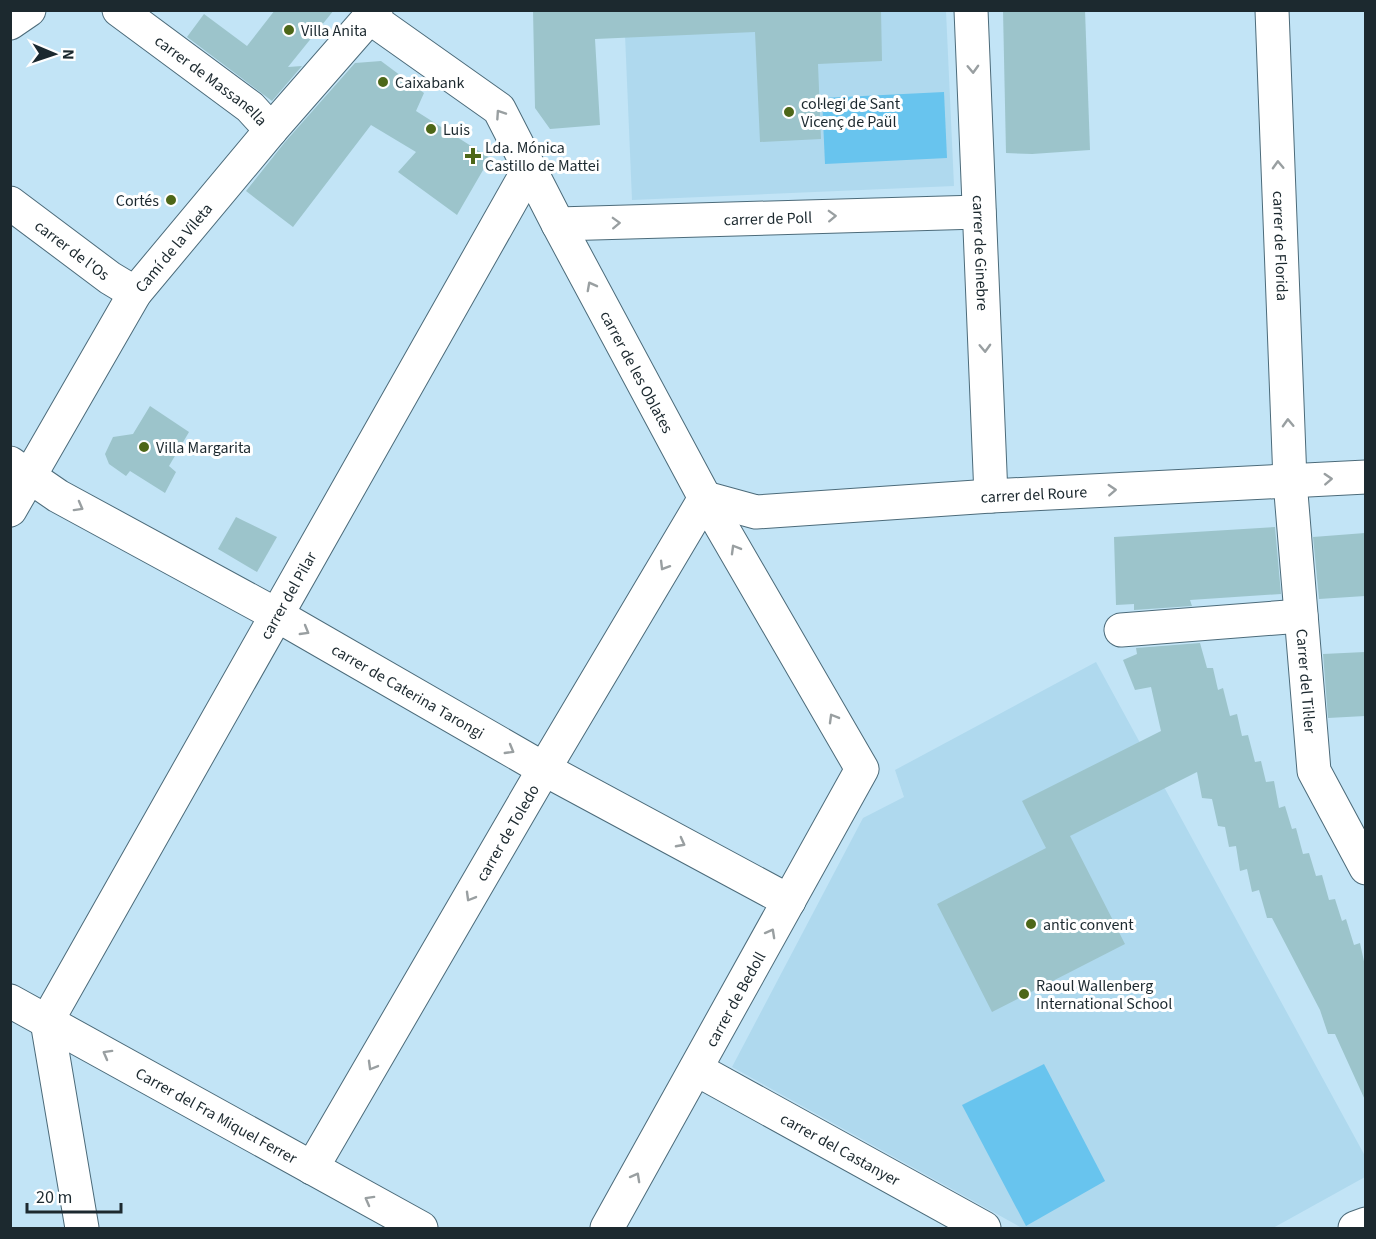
<svg xmlns="http://www.w3.org/2000/svg" width="1376" height="1239" font-family="'Source Sans 3',sans-serif">
<style>
.built{fill:#afd9ee}
.green{fill:#68c4ee}
.building{fill:#9cc4cb}
.lines{fill:none;stroke-linecap:round;stroke-linejoin:round}
.minor-casing{stroke:#4c6b7a;stroke-width:35}
.minor{stroke:#fff;stroke-width:33}
.oneway{stroke:#999fa1}
.poi-dot{fill:#4d6718;stroke:#fff;stroke-width:2}
.labels{text-anchor:middle;stroke-width:6;stroke-linejoin:round;paint-order:stroke}
.poi-label{font-size:16px;fill:#1c292f;stroke:#fff;text-anchor:start}
.street-label{font-size:16px;fill:#1c292f;stroke:#fff}
</style>
<rect width="100%" height="100%" fill="#c2e4f6"/>
<g class="built">
<path d="M624,11H946L954,186L632,200Z"/>
<path d="M1096,662L1365,1156V1177L1273,1228H1022L732,1067L863,818L904,797L895,770Z"/>
</g>
<g class="green">
<path d="M944,92L947,158L825,164L822,98Z"/>
<path d="M1044,1064L1105,1181L1026,1226L962,1105Z"/>
</g>
<g class="building">
<path d="M275,10H334L288,67L302,66L272,101L187,37L204,14L247,46Z"/>
<path d="M533,10H881L882,61L818,64L821,139L760,142L755,32L595,39L600,125L550,129L535,108Z"/>
<path d="M1003,10H1085L1090,150L1032,154L1006,153Z"/>
<path d="M381,61L424,93L416,111L490,158L457,215L398,172L416,152L371,125L293,227L246,191L285,142L355,63Z"/>
<path d="M150,406L189,432L169,466L176,472L165,493L130,471L126,476L109,464L105,454L113,437L133,434Z"/>
<path d="M236,517L277,537L257,572L218,549Z"/>
<path d="M1275,527L1281,594L1190,600L1192,606L1134,610V604L1116,605L1114,537Z"/>
<path d="M1365,533V596L1319,599L1313,537Z"/>
<path d="M1200,643L1207,668H1213L1218,690L1223,688L1230,716L1237,714L1242,736L1248,735L1255,762L1261,761L1266,782L1274,781L1279,808L1285,806L1292,829L1296,828L1303,854L1309,853L1316,876L1322,875L1329,900L1335,899L1342,921L1346,919L1354,945L1360,943L1365,966V1100L1335,1034H1328L1320,1010L1272,918H1267L1259,890L1252,892L1247,869L1240,871L1236,846L1229,847L1225,827L1218,826L1212,799L1202,798L1197,772L1070,836L1125,944L992,1012L937,904L1046,848L1022,801L1161,731L1151,687L1135,690L1123,660L1137,654L1136,648Z"/>
<path d="M1365,652V716L1328,718L1323,654Z"/>
</g>
<g class="lines">
<g class="minor-casing">
<g id="minor">
<path id="s1" d="M119,10L250,107L271,130"/>
<path id="s2" d="M971,10L991,496"/>
<path id="s3" d="M1272,10L1290,481L1314,771L1366,868"/>
<path id="s4" d="M369,17L499,109L558,224L705,498L862,769L607,1228"/>
<path d="M10,23L29,10"/>
<path id="s5" d="M10,203L110,278L135,293"/>
<path id="s6" d="M558,224L979,212"/>
<path id="s7" d="M10,463L58,496L275,614L544,769L789,901"/>
<path id="s8" d="M10,510L135,293L271,130L376,10"/>
<path d="M1121,630L1301,616"/>
<path id="s9" d="M10,1001L421,1228"/>
<path id="s10" d="M696,1069L984,1228"/>
<path id="s11" d="M312,1168L544,769L705,498L756,512L991,496L1366,477"/>
<path id="s12" d="M82,1228L47,1021L529,169"/>
<path d="M1355,1228L1366,1224"/>
</g>
</g>
<use href="#minor" class="minor"/>
</g>
<defs><path id="oneway-chevron" d="M-2-3.5L2.5 0L-2 3.5" fill="none" stroke-width="1.6" stroke-linecap="round" stroke-linejoin="round" transform="scale(1.5)"/></defs>
<g class="oneway">
<use href="#oneway-chevron" transform="translate(973 69) rotate(88)"/>
<use href="#oneway-chevron" transform="translate(500 114) rotate(-124)"/>
<use href="#oneway-chevron" transform="translate(1278 165) rotate(-92)"/>
<use href="#oneway-chevron" transform="translate(832 216) rotate(-2)"/>
<use href="#oneway-chevron" transform="translate(616 223) rotate(-2)"/>
<use href="#oneway-chevron" transform="translate(591 286) rotate(-118)"/>
<use href="#oneway-chevron" transform="translate(985 348) rotate(88)"/>
<use href="#oneway-chevron" transform="translate(1288 423) rotate(-92)"/>
<use href="#oneway-chevron" transform="translate(1328 479) rotate(-3)"/>
<use href="#oneway-chevron" transform="translate(1112 490) rotate(-3)"/>
<use href="#oneway-chevron" transform="translate(79 507) rotate(29)"/>
<use href="#oneway-chevron" transform="translate(735 549) rotate(-120)"/>
<use href="#oneway-chevron" transform="translate(664 566) rotate(121)"/>
<use href="#oneway-chevron" transform="translate(305 631) rotate(30)"/>
<use href="#oneway-chevron" transform="translate(833 718) rotate(-120)"/>
<use href="#oneway-chevron" transform="translate(510 750) rotate(30)"/>
<use href="#oneway-chevron" transform="translate(681 843) rotate(28)"/>
<use href="#oneway-chevron" transform="translate(470 897) rotate(120)"/>
<use href="#oneway-chevron" transform="translate(771 933) rotate(-61)"/>
<use href="#oneway-chevron" transform="translate(107 1054) rotate(-151)"/>
<use href="#oneway-chevron" transform="translate(372 1066) rotate(120)"/>
<use href="#oneway-chevron" transform="translate(636 1177) rotate(-61)"/>
<use href="#oneway-chevron" transform="translate(369 1200) rotate(-151)"/>
</g>
<g class="poi-dot">
<circle cx="289" cy="30" r="6"/>
<circle cx="383" cy="82" r="6"/>
<circle cx="789" cy="112" r="6"/>
<circle cx="431" cy="129" r="6"/>
<path d="M470 147h6v6h6v6h-6v6h-6v-6h-6v-6h6z"/>
<circle cx="171" cy="200" r="6"/>
<circle cx="144" cy="447" r="6"/>
<circle cx="1031" cy="924" r="6"/>
<circle cx="1024" cy="994" r="6"/>
</g>
<g class="labels">
<g class="poi-label">
<text x="301" y="36">Villa Anita</text>
<text x="395" y="88">Caixabank</text>
<text x="801" y="109">col·legi de Sant<tspan x="801" dy="18">Vicenç de Paül</tspan></text>
<text x="443" y="135">Luis</text>
<text x="485" y="153">Lda. Mónica<tspan x="485" dy="18">Castillo de Mattei</tspan></text>
<text x="159" y="206" text-anchor="end">Cortés</text>
<text x="156" y="453">Villa Margarita</text>
<text x="1043" y="930">antic convent</text>
<text x="1036" y="991">Raoul Wallenberg<tspan x="1036" dy="18">International School</tspan></text>
</g>
<g class="street-label">
<text dy="6" stroke="none"><textPath href="#s1" startOffset="116">carrer de Massanella</textPath></text>
<text dy="6" stroke="none"><textPath href="#s6" startOffset="210">carrer de Poll</textPath></text>
<text dy="6" stroke="none"><textPath href="#s3" startOffset="236">carrer de Florida</textPath></text>
<text dy="6" stroke="none"><textPath href="#s8" startOffset="310">Camí de la Vileta</textPath></text>
<text dy="6" stroke="none"><textPath href="#s5" startOffset="78">carrer de l'Os</textPath></text>
<text dy="6" stroke="none"><textPath href="#s2" startOffset="243">carrer de Ginebre</textPath></text>
<text dy="6" stroke="none"><textPath href="#s4" startOffset="456">carrer de les Oblates</textPath></text>
<text dy="6" stroke="none"><textPath href="#s11" startOffset="1108">carrer del Roure</textPath></text>
<text dy="6" stroke="none"><textPath href="#s12" startOffset="699">carrer del Pilar</textPath></text>
<text dy="6" stroke="none"><textPath href="#s3" startOffset="672">Carrer del Til·ler</textPath></text>
<text dy="6" stroke="none"><textPath href="#s7" startOffset="459">carrer de Caterina Tarongi</textPath></text>
<text dy="6" stroke="none"><textPath href="#s11" startOffset="388">carrer de Toledo</textPath></text>
<text transform="translate(735 999) rotate(-61)" y="6">carrer de Bedoll</text>
<text dy="6" stroke="none"><textPath href="#s9" startOffset="236">Carrer del Fra Miquel Ferrer</textPath></text>
<text dy="6" stroke="none"><textPath href="#s10" startOffset="165">carrer del Castanyer</textPath></text>
</g>
</g>
<rect width="1376" height="1239" fill="none" stroke="#1c292f" stroke-width="24"/>
<g transform="translate(54 54) rotate(92)" stroke="#ffffff" stroke-width="4.5" paint-order="stroke">
<path d="M0-4.5L10 22L0 15L-10 22Z" fill="#1c292f"/>
<text y="-9" font-size="16" font-weight="bold" text-anchor="middle" fill="#1c292f">N</text>
</g>
<path d="M27 1203v9h94v-9" fill="none" stroke="#1c292f" stroke-width="3"/>
<text x="36" y="1203" font-size="18" fill="#1c292f" stroke="#ffffff" stroke-width="4.5" paint-order="stroke">20 m</text>
</svg>
